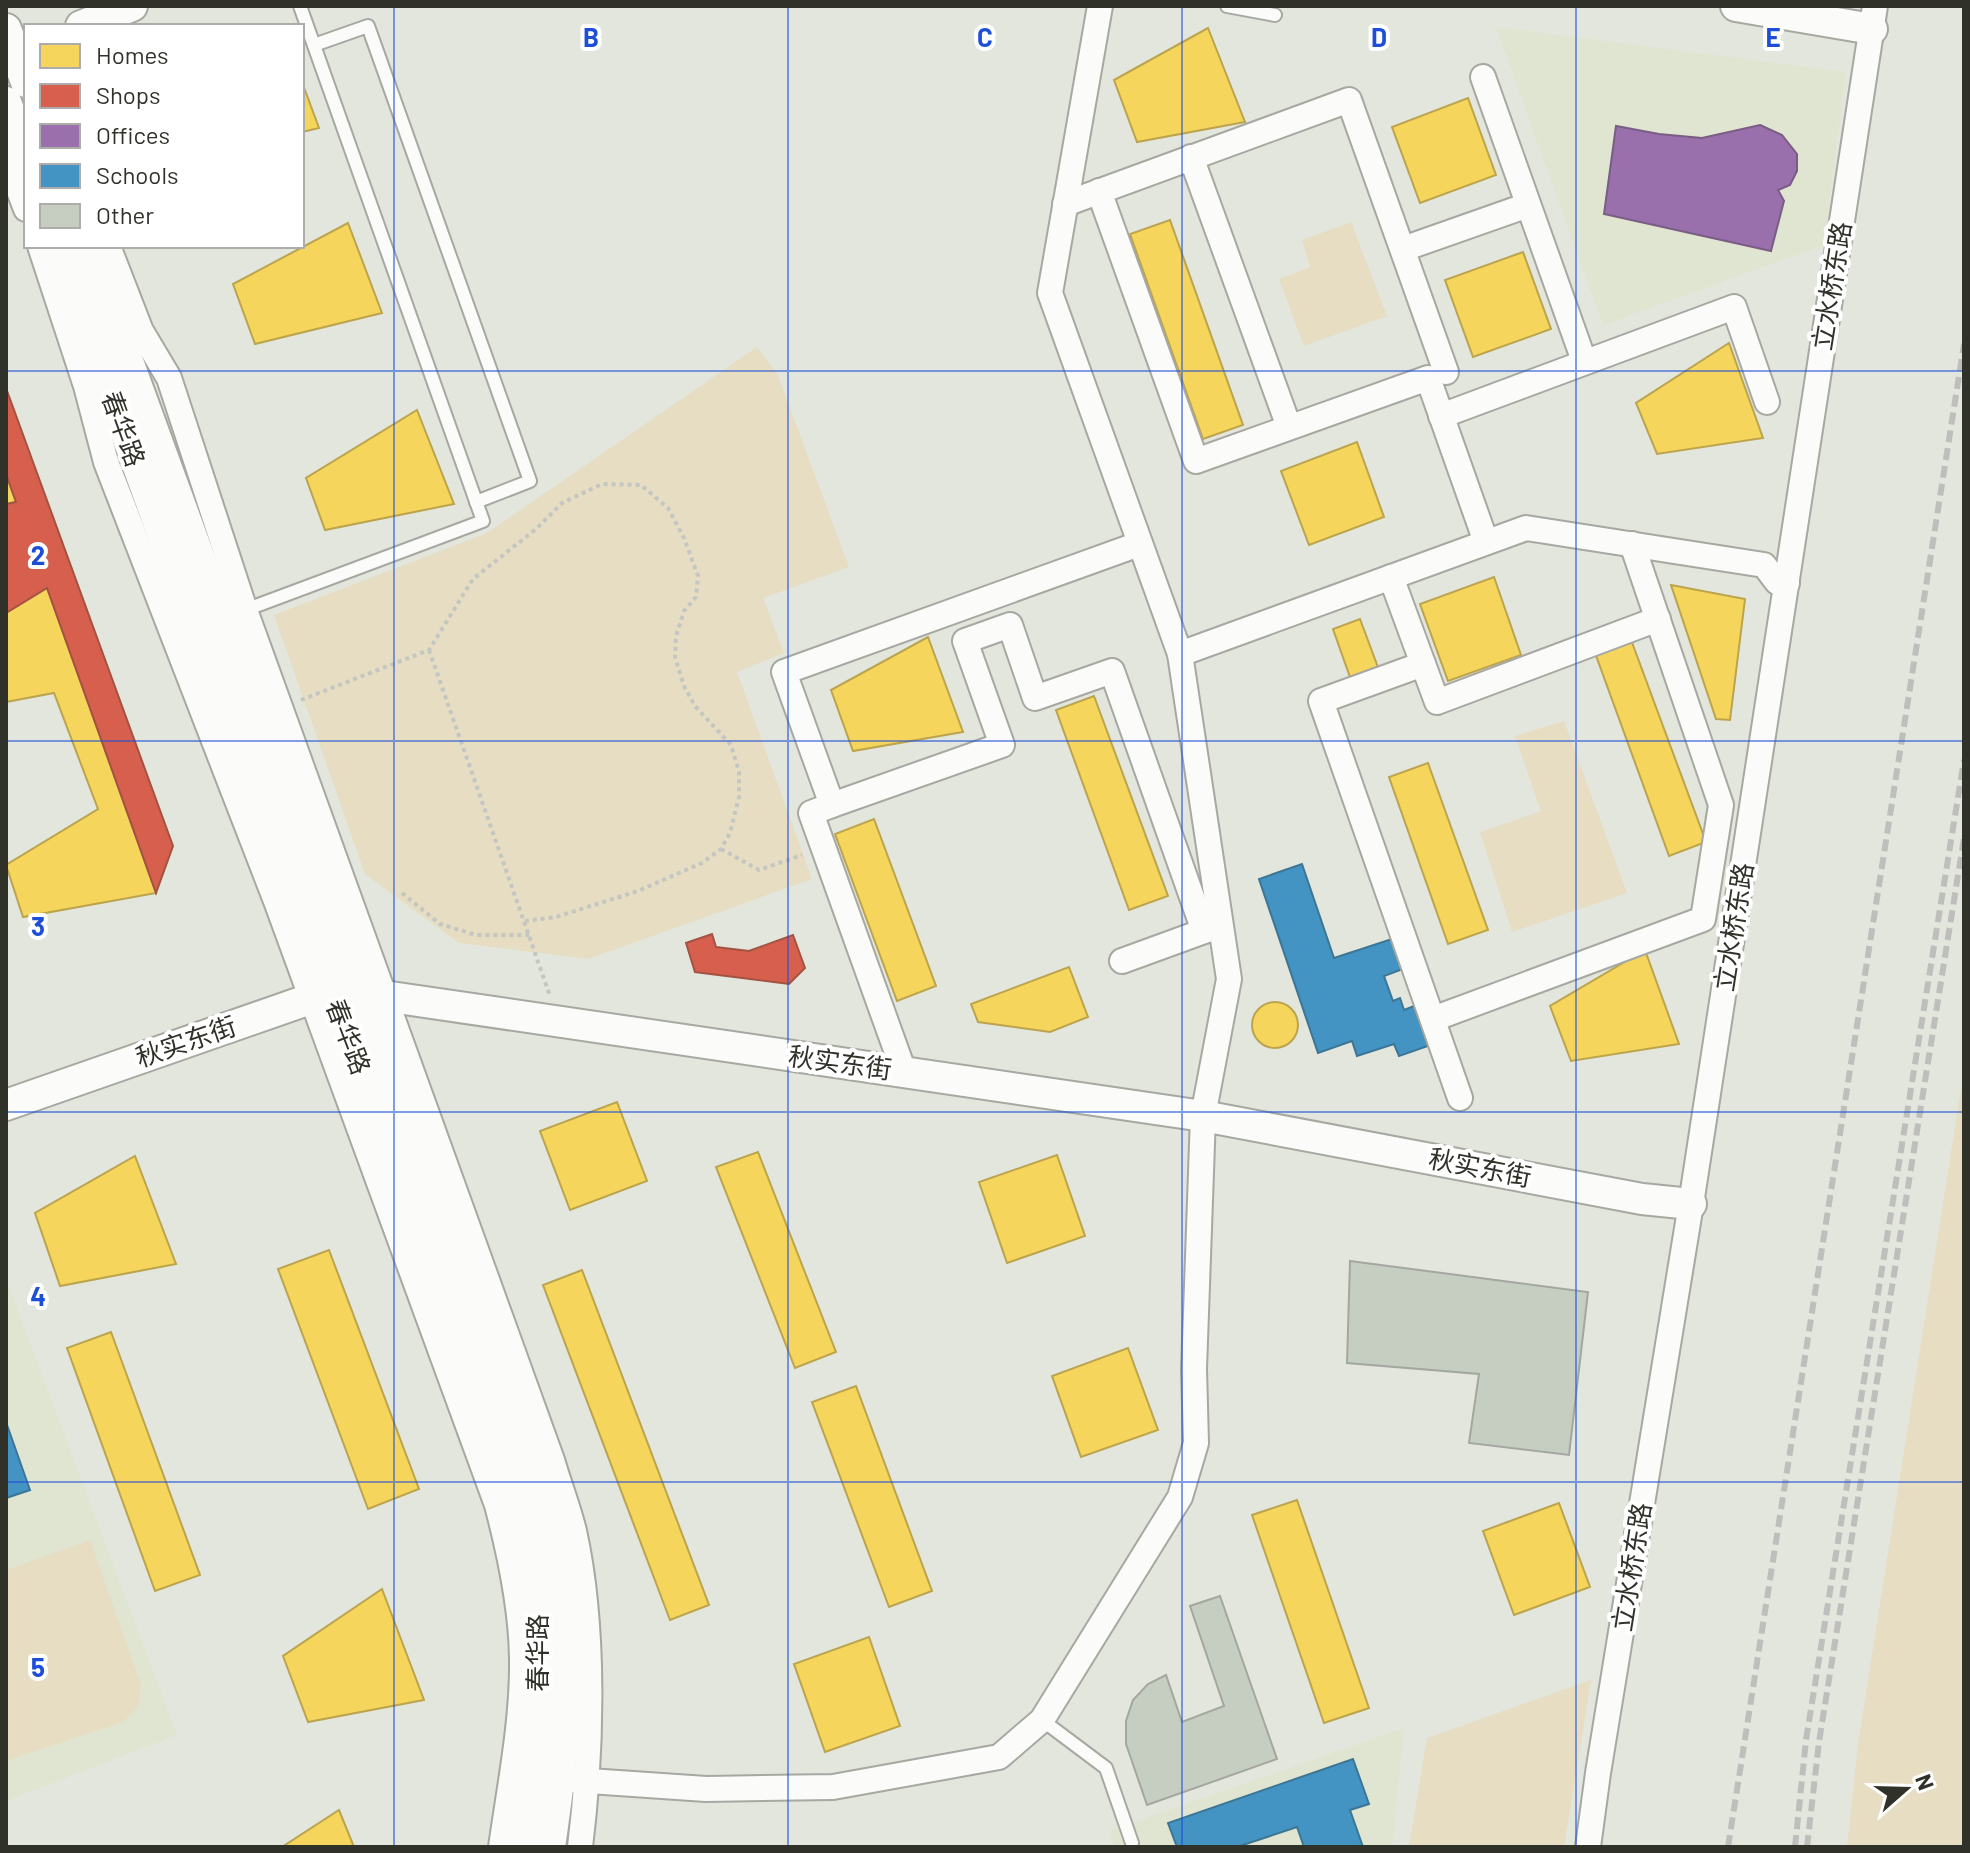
<svg xmlns="http://www.w3.org/2000/svg" width="1970" height="1853" font-family="Barlow,'Noto Sans SC',sans-serif">
<style>
.built{fill:#dfe5d1}
.green{fill:#e6ddc2}
.homes{fill:#f6d55c;stroke:#bba44d;stroke-width:2}
.shops{fill:#d6604d;stroke:#a45242;stroke-width:2}
.offices{fill:#9970ab;stroke:#7a5d84;stroke-width:2}
.schools{fill:#4393c3;stroke:#3d7695;stroke-width:2}
.building{fill:#c5cec0;stroke:#a3a7a0;stroke-width:2}
.lines{fill:none;stroke-linecap:round;stroke-linejoin:round}
.service-casing{stroke:#a6a8a1;stroke-width:16}
.minor-casing{stroke:#a6a8a1;stroke-width:28}
.tertiary-casing{stroke:#a6a8a1;stroke-width:34}
.path{stroke:#c4c6c1;stroke-width:4;stroke-dasharray:4 4;stroke-linecap:butt}
.service{stroke:#fbfbfa;stroke-width:12}
.minor{stroke:#fbfbfa;stroke-width:24}
.tertiary{stroke:#fbfbfa;stroke-width:30}
.rail{stroke:#bebfbc;stroke-width:6;stroke-dasharray:12 6;stroke-linecap:butt}
.grid{fill:none;stroke:#1d4ed8;stroke-width:2;stroke-opacity:0.55}
.labels{text-anchor:middle;stroke-width:8;stroke-linejoin:round;paint-order:stroke}
.street-label{font-size:26px;fill:#30322a;stroke:#fff}
.grid-label{font-size:26px;text-anchor:middle;font-weight:bold;fill:#1d4ed8;stroke:#fff;stroke-width:8;stroke-linejoin:round;paint-order:stroke}
</style>
<rect width="100%" height="100%" fill="#e3e6dc"/>
<g class="built">
<path d="M1496,27L1846,72L1824,245L1603,325Z"/>
<path d="M6,1279L177,1735L6,1801Z"/>
<path d="M1404,1728L1392,1847H1115L1109,1831Z"/>
</g>
<g class="green">
<path d="M1351,222L1387,316L1304,346L1279,279L1310,267L1302,240Z"/>
<path d="M757,347L777,373L849,567L763,598L784,653L737,672L812,879L588,959L459,943L365,874L274,615L487,533Z"/>
<path d="M1564,721L1627,893L1512,932L1480,832L1541,811L1515,736Z"/>
<path d="M1964,1070V1847H1847L1858,1744Z"/>
<path d="M90,1540L141,1685L138,1707L123,1722L6,1761V1570Z"/>
<path d="M1591,1680L1564,1847H1409L1427,1738Z"/>
</g>
<g class="homes">
<path d="M1208,28L1245,122L1137,142L1114,80Z"/>
<path d="M302,82L319,128L302,132Z"/>
<path d="M1468,98L1496,175L1420,203L1392,127Z"/>
<path d="M1170,220L1243,425L1203,439L1130,234Z"/>
<path d="M348,223L382,313L255,344L233,284Z"/>
<path d="M1523,252L1551,329L1473,357L1445,280Z"/>
<path d="M1729,343L1763,438L1657,454L1636,403Z"/>
<path d="M417,410L454,504L325,530L306,478Z"/>
<path d="M1357,442L1384,517L1309,545L1281,471Z"/>
<path d="M6,474L16,502L6,504Z"/>
<path d="M1494,577L1521,655L1448,681L1420,604Z"/>
<path d="M1671,585L1745,599L1730,720L1716,719Z"/>
<path d="M47,588L156,893L23,917L6,865L98,809L54,693L6,702V613Z"/>
<path d="M1360,619L1379,670L1351,680L1333,629Z"/>
<path d="M928,637L963,732L853,751L831,690Z"/>
<path d="M1630,637L1706,842L1669,856L1594,650Z"/>
<path d="M1094,696L1168,896L1129,910L1056,710Z"/>
<path d="M1428,763L1488,930L1448,944L1389,777Z"/>
<path d="M874,819L936,986L897,1001L835,834Z"/>
<path d="M1645,950L1679,1044L1571,1061L1550,1006Z"/>
<path d="M1069,967L1088,1017L1050,1032L978,1022L971,1004Z"/>
<circle cx="1275" cy="1025" r="23"/>
<path d="M617,1102L647,1181L570,1210L540,1131Z"/>
<path d="M758,1152L836,1352L795,1368L716,1167Z"/>
<path d="M1057,1155L1085,1236L1007,1263L979,1182Z"/>
<path d="M135,1156L176,1264L60,1286L35,1213Z"/>
<path d="M329,1250L419,1489L368,1509L278,1269Z"/>
<path d="M582,1270L709,1605L670,1620L543,1285Z"/>
<path d="M111,1332L200,1575L155,1591L67,1348Z"/>
<path d="M1128,1348L1158,1430L1081,1457L1052,1376Z"/>
<path d="M856,1386L932,1591L889,1607L812,1402Z"/>
<path d="M1297,1500L1369,1708L1324,1723L1252,1515Z"/>
<path d="M1559,1503L1590,1587L1514,1615L1483,1531Z"/>
<path d="M382,1589L424,1700L308,1722L283,1656Z"/>
<path d="M869,1637L900,1726L825,1752L794,1664Z"/>
<path d="M339,1810L354,1847H282Z"/>
</g>
<g class="shops">
<path d="M6,388L173,846L156,893L47,588L6,613V504L16,502L6,474Z"/>
<path d="M712,934L716,947L749,951L793,935L805,968L789,984L695,972L686,943Z"/>
</g>
<path class="offices" d="M1760,125L1782,135L1797,154V171L1790,185L1778,190L1784,201L1771,251L1604,214L1616,126L1659,134L1702,138Z"/>
<g class="schools">
<path d="M1302,864L1334,958L1392,939L1403,969L1384,976L1393,1001L1400,998L1404,1010L1414,1006L1428,1046L1399,1056L1394,1044L1357,1056L1352,1041L1318,1053L1259,879Z"/>
<path d="M6,1422L30,1490L6,1498Z"/>
<path d="M1353,1759L1369,1804L1350,1810L1363,1847H1304L1297,1827L1237,1847H1177L1168,1823Z"/>
</g>
<g class="building">
<path d="M1350,1261L1588,1292L1569,1455L1469,1443L1479,1374L1347,1363Z"/>
<path d="M1220,1596L1277,1759L1147,1805L1126,1744V1721L1133,1700L1148,1684L1166,1675L1182,1722L1224,1706L1190,1606Z"/>
</g>
<g class="lines">
<g class="service-casing">
<g id="service">
<path d="M1227,6L1275,15"/>
<path d="M314,45L368,26L530,481L476,502"/>
<path d="M245,610L483,521L300,6"/>
<path d="M1042,1720L1106,1768L1132,1843"/>
</g>
</g>
<g class="minor-casing">
<g id="minor">
<path d="M1483,77L1584,361"/>
<path d="M6,157L26,209"/>
<path d="M1191,157L1289,427"/>
<path d="M1099,191L1196,461L1428,378L1486,542"/>
<path d="M1065,204L1349,100L1446,372"/>
<path d="M40,246L86,386L106,462L276,901L497,1505C510,1554 521,1605 522,1657C523,1720 510,1784 501,1847"/>
<path d="M108,246L141,331L169,378L245,610L552,1460C559,1484 568,1507 574,1531C595,1626 592,1750 580,1847"/>
<path d="M1403,249L1528,205"/>
<path d="M1441,416L1734,307L1767,402"/>
<path d="M1391,577L1437,702L1658,619"/>
<path d="M1180,654L1526,528L1764,565L1777,582L1787,583"/>
<path d="M1423,664L1321,701L1460,1098"/>
<path d="M832,805L1002,745L965,641L1010,625L1035,698L1112,671L1204,931"/>
<path d="M1122,961L1218,926"/>
<path d="M1433,1019L1703,919L1721,805L1632,544"/>
<path d="M904,1072L811,813L832,805L784,672L1139,544"/>
<path d="M560,1779L706,1789L833,1787L999,1757L1042,1720L1180,1497L1196,1443L1194,1369L1203,1116L1229,979L1180,654L1050,293L1100,6"/>
<path d="M1588,1847L1598,1773L1691,1204L1875,6"/>
</g>
</g>
<g class="tertiary-casing">
<g id="tertiary">
<path d="M1736,6L1872,29"/>
<path d="M81,26L132,6"/>
<path d="M6,29L26,82"/>
<path d="M6,102L26,157"/>
<path d="M58,246L305,927L365,1082L522,1520L538,1600L542,1663L524,1847"/>
<path d="M86,246L546,1508C579,1624 567,1730 550,1847"/>
<path d="M6,1105L356,983L384,996L1203,1116L1642,1199L1691,1204"/>
</g>
</g>
<g class="path">
<path d="M429,650L550,996"/>
<path d="M301,700L429,650L473,579L536,529L562,503L602,484L641,485L668,508L684,538L698,576L696,597L684,611L676,636L675,657L684,686L695,706L731,745L739,772V797L730,833L721,849L702,863L638,891L556,917L524,921"/>
<path d="M721,849L759,870L802,855"/>
<path d="M402,893L440,924L476,935H529"/>
</g>
<use href="#service" class="service"/>
<use href="#minor" class="minor"/>
<use href="#tertiary" class="tertiary"/>
<g class="rail">
<path d="M1728,1847L1964,344"/>
<path d="M1795,1847L1806,1740L1964,760"/>
<path d="M1807,1847L1819,1742L1964,838"/>
</g>
</g>
<path class="grid" d="M394,6V1847M788,6V1847M1182,6V1847M1576,6V1847M6,371H1964M6,741H1964M6,1112H1964M6,1482H1964"/>
<g class="labels">
<g class="street-label">
<text transform="translate(1832 286) rotate(-81)" y="9">立水桥东路</text>
<text transform="translate(123 429) rotate(70)" y="9">春华路</text>
<text transform="translate(1734 927) rotate(-81)" y="9">立水桥东路</text>
<text transform="translate(348 1037) rotate(69)" y="9">春华路</text>
<text transform="translate(186 1042) rotate(-19)" y="9">秋实东街</text>
<text transform="translate(840 1063) rotate(8)" y="9">秋实东街</text>
<text transform="translate(1480 1168) rotate(11)" y="9">秋实东街</text>
<text transform="translate(1632 1567) rotate(-81)" y="9">立水桥东路</text>
<text transform="translate(538 1653) rotate(-90)" y="9">春华路</text>
</g>
</g>
<g class="grid-label">
<text x="591" y="47">B</text>
<text x="985" y="47">C</text>
<text x="1379" y="47">D</text>
<text x="1773" y="47">E</text>
<text x="38" y="565">2</text>
<text x="38" y="936">3</text>
<text x="38" y="1306">4</text>
<text x="38" y="1677">5</text>
</g>
<rect width="1970" height="1853" fill="none" stroke="#30322a" stroke-width="16"/>
<rect x="24" y="24" width="280" height="224" fill="#ffffff" stroke="#acadaa" stroke-width="2"/>
<rect x="40" y="44" width="40" height="24" fill="#f6d55c" stroke="#acadaa" stroke-width="2"/>
<text x="96" y="64" font-size="24" fill="#30322a">Homes</text>
<rect x="40" y="84" width="40" height="24" fill="#d6604d" stroke="#acadaa" stroke-width="2"/>
<text x="96" y="104" font-size="24" fill="#30322a">Shops</text>
<rect x="40" y="124" width="40" height="24" fill="#9970ab" stroke="#acadaa" stroke-width="2"/>
<text x="96" y="144" font-size="24" fill="#30322a">Offices</text>
<rect x="40" y="164" width="40" height="24" fill="#4393c3" stroke="#acadaa" stroke-width="2"/>
<text x="96" y="184" font-size="24" fill="#30322a">Schools</text>
<rect x="40" y="204" width="40" height="24" fill="#c5cec0" stroke="#acadaa" stroke-width="2"/>
<text x="96" y="224" font-size="24" fill="#30322a">Other</text>
<g transform="translate(1906 1789) rotate(70)" stroke="#ffffff" stroke-width="6" paint-order="stroke">
<path d="M0-6L14 30L0 20L-14 30Z" fill="#30322a"/>
<text y="-12" font-size="22" font-weight="bold" text-anchor="middle" fill="#30322a">N</text>
</g>
</svg>
